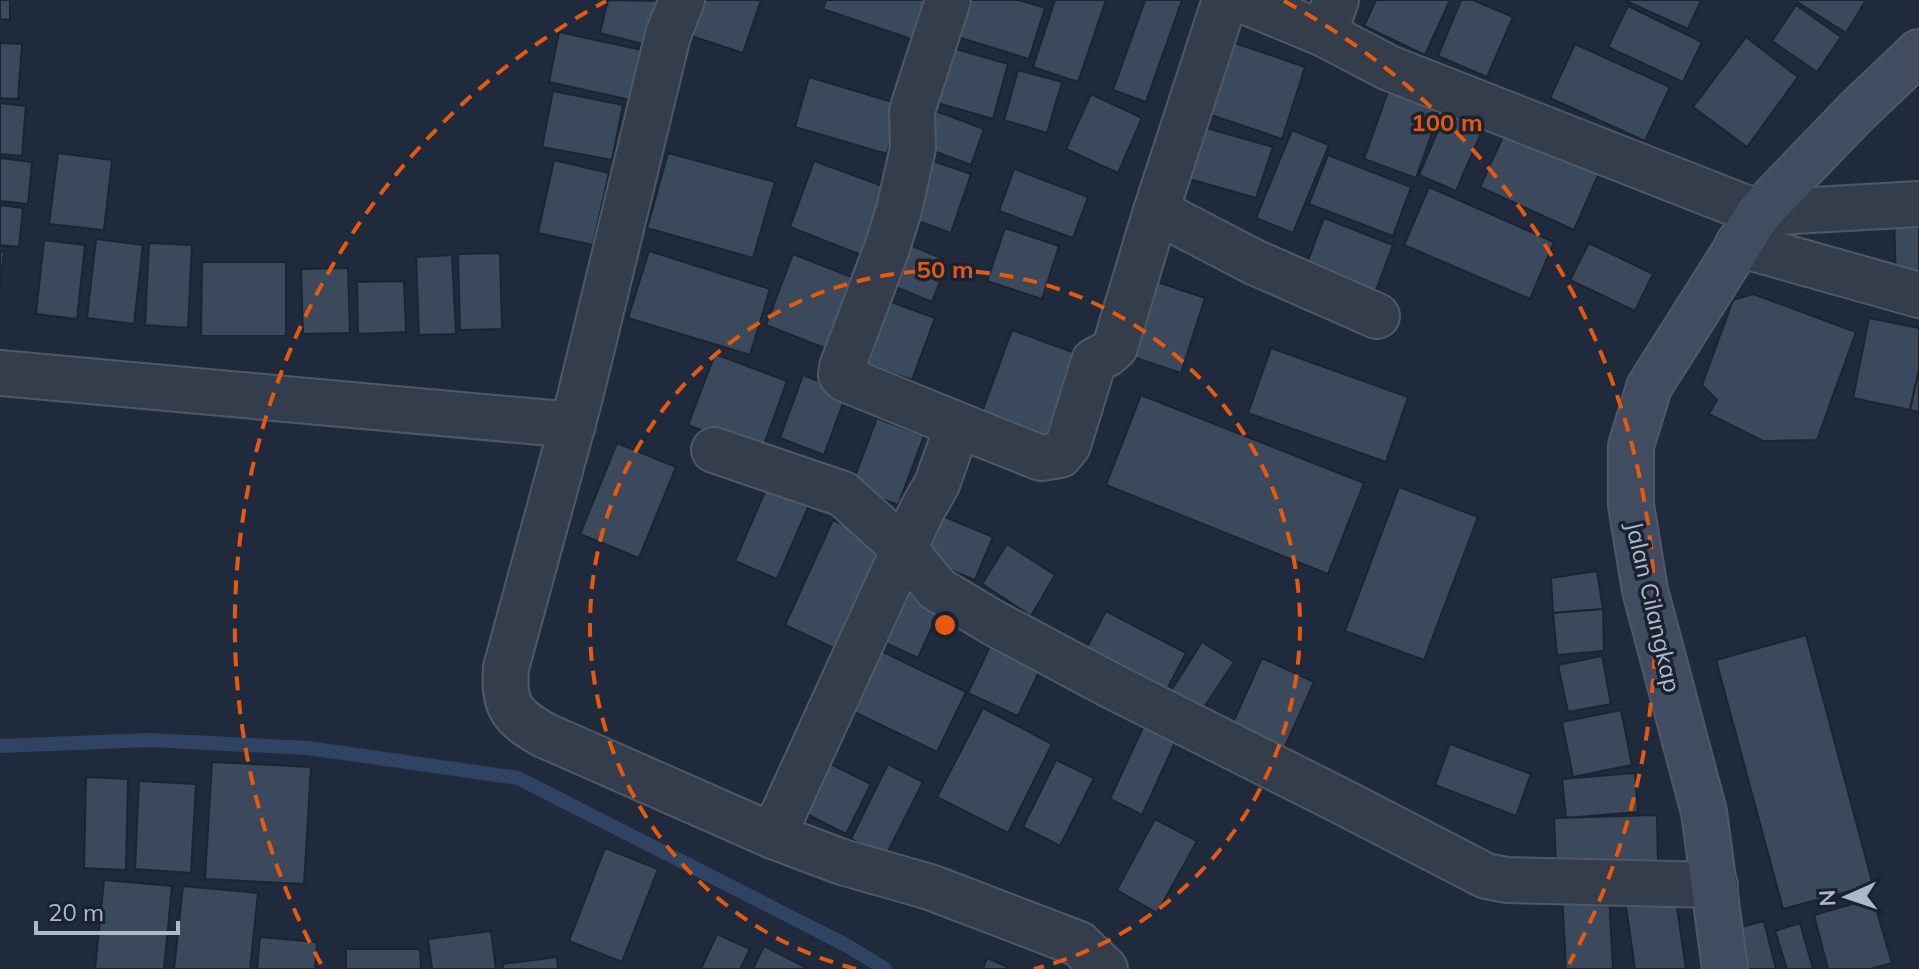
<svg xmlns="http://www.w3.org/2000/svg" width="1919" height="969" font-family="Mulish,sans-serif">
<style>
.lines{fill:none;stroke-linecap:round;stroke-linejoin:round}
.stream{stroke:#2f4463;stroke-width:14}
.building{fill:#3b495c;stroke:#1b2433;stroke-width:2}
.street-casing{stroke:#4e5867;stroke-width:48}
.secondary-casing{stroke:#4e5867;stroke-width:48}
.street{stroke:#333d4c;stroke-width:44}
.secondary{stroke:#414c60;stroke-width:44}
.ring{fill:none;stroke:#e8590c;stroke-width:4;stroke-dasharray:14 10}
.labels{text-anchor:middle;stroke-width:7;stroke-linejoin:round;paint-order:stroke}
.street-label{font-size:24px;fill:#aeb8c8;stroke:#192231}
.centre{fill:#e8590c;stroke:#192231;stroke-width:4}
.ring-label{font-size:24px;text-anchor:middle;font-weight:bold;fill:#e8590c;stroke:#192231;stroke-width:7;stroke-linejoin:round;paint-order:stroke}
</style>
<rect width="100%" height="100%" fill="#1f2b3c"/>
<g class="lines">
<path class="stream" d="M0,746L150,740L308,748L518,778L846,945L885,969"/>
</g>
<g class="building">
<path d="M0,0H10V20L0,19Z"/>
<path d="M608,0L661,1L650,46L600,33Z"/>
<path d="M696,0H761L743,53L685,34Z"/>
<path d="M826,0H930L917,41L823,9Z"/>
<path d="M961,0H1019L1045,8L1029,59L951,35Z"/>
<path d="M1055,0H1106L1078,82L1033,67Z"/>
<path d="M1145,0H1182L1146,102L1113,90Z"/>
<path d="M1376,0H1450L1425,55L1364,26Z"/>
<path d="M1461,0H1473L1513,17L1487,77L1438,56Z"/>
<path d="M1624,0H1701L1688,29Z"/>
<path d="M1794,0H1866L1846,33Z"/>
<path d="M1796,5L1841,37L1817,72L1772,41Z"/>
<path d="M1628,6L1702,42L1683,82L1608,47Z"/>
<path d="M559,32L642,50L630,100L549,82Z"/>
<path d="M1746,37L1798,77L1747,147L1693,107Z"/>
<path d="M1229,41L1305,67L1282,139L1205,113Z"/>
<path d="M0,43L22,44L18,99L0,98Z"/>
<path d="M1575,44L1670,87L1645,141L1550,98Z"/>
<path d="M949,47L1008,64L993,119L934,102Z"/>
<path d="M1018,70L1062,82L1047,133L1004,120Z"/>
<path d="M809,77L902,105L887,154L795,127Z"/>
<path d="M1390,86L1442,105L1416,178L1364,159Z"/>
<path d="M553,91L623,105L612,160L542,147Z"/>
<path d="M1091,94L1142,118L1118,173L1066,149Z"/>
<path d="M0,103L26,106L22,156L0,154Z"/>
<path d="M936,111L984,129L971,165L923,147Z"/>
<path d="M1445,114L1482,131L1456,191L1419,175Z"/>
<path d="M1189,123L1273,147L1256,198L1172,174Z"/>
<path d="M1292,130L1329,145L1293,233L1256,218Z"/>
<path d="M1506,130L1599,173L1574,230L1480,187Z"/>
<path d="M58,153L112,160L104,230L49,224Z"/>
<path d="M668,153L775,182L753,258L647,228Z"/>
<path d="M1328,155L1411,187L1393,236L1309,204Z"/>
<path d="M0,158L32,162L28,204L0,201Z"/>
<path d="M927,159L971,174L951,233L907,217Z"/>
<path d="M554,160L609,173L593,245L538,233Z"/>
<path d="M814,161L894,190L869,258L790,227Z"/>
<path d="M1014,169L1088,197L1073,238L999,211Z"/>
<path d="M1429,187L1554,242L1530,299L1404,245Z"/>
<path d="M0,205L23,208L19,247L0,245Z"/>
<path d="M1919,216V283H1896L1894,217Z"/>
<path d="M1324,218L1393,245L1375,293L1306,266Z"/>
<path d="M1005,228L1059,246L1042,299L987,281Z"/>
<path d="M96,239L143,245L134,324L87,318Z"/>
<path d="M44,240L85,245L77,319L36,314Z"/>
<path d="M903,242L948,261L932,302L886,283Z"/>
<path d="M149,243L192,245L188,328L145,325Z"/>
<path d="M1589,243L1653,274L1635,311L1570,280Z"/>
<path d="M0,251L4,252L0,287Z"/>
<path d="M649,251L770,289L750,355L628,318Z"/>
<path d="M500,253L502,329L460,330L458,254Z"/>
<path d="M793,254L854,278L827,349L766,325Z"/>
<path d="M452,255L456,334L419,335L416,257Z"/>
<path d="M202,262H286V336H201Z"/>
<path d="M348,268L350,333L303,334L301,269Z"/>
<path d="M1142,277L1205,298L1181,373L1118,352Z"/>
<path d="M404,281L406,332L358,334L357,282Z"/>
<path d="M1753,294L1856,332L1817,440L1763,441L1709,414L1717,400L1702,385L1733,300Z"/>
<path d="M872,295L935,318L912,380L849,358Z"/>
<path d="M1869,318L1919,328V370L1910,410L1853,398Z"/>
<path d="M1012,330L1086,357L1057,440L982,412Z"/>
<path d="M1271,348L1408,397L1386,462L1248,413Z"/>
<path d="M715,354L787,381L761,453L688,425Z"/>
<path d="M1919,370V412L1910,410Z"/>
<path d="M803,375L847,392L824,455L780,438Z"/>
<path d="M1141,395L1364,483L1328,574L1106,485Z"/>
<path d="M877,418L924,436L898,505L851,487Z"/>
<path d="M617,443L676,467L639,558L580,534Z"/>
<path d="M767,487L809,505L777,579L735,561Z"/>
<path d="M1399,487L1478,517L1424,660L1345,631Z"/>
<path d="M938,514L993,537L975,580L921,558Z"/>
<path d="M833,520L884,543L836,649L785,625Z"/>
<path d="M1007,544L1055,575L1031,616L982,584Z"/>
<path d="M1597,571L1603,609L1553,613L1551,578Z"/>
<path d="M895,579L944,600L918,658L870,636Z"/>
<path d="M1603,609L1604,651L1557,655L1553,613Z"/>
<path d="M1106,611L1186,653L1166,691L1086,649Z"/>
<path d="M1806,635L1873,885L1783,909L1716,660Z"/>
<path d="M1202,642L1234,662L1202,710L1171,691Z"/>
<path d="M991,644L1041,668L1018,716L968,693Z"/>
<path d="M873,647L966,692L937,752L844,707Z"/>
<path d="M1602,656L1611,704L1568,712L1558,665Z"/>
<path d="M1262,658L1314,682L1283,751L1231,727Z"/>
<path d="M983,708L1052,744L1008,833L937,797Z"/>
<path d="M1621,710L1632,765L1573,777L1562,722Z"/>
<path d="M1146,721L1178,736L1142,815L1110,799Z"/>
<path d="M1450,744L1531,774L1516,816L1435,785Z"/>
<path d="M820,759L871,784L846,834L795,808Z"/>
<path d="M1056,760L1094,778L1060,846L1023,827Z"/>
<path d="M212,762L311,767L304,884L205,879Z"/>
<path d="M888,764L923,782L885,857L851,839Z"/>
<path d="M1635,773L1638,812L1566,818L1562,779Z"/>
<path d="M86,777L128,779L126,870L84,868Z"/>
<path d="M139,781L196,784L191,873L135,869Z"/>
<path d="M1657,815L1658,864L1556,866L1554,818Z"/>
<path d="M1155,819L1197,841L1157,913L1117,890Z"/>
<path d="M605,848L658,869L622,962L569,941Z"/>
<path d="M104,880L172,886L164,969H95Z"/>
<path d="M183,886L258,893L250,969H174Z"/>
<path d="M1674,886L1686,969H1635L1624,893Z"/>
<path d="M1609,893L1613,969H1566L1562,894Z"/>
<path d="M1873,898L1892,963L1870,969H1828L1814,915Z"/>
<path d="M1764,921L1776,969H1739L1729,930Z"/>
<path d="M1800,923L1813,969H1787L1775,931Z"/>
<path d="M491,931L496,969H432L428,939Z"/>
<path d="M717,934L750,949L740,969H701Z"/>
<path d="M260,937L317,942L315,969H257Z"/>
<path d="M764,946L809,969H753Z"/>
<path d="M346,949H420L421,969H346Z"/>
<path d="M557,957L558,969H503V964Z"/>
<path d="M987,958L1012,969H983Z"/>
</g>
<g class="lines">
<g class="street-casing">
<g id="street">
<path d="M682,0L668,35L580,397L506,668C503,706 512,717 544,735L773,836L842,862L930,887L1079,944L1105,969"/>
<path d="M948,0L912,111L913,148L899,210L887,248L842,367L841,375L845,379L958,425"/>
<path d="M1242,0L1324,34L1389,68L1759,213L1919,204"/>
<path d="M1324,34L1336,0"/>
<path d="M1156,211L1254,262L1377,316"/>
<path d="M1738,244L1919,295"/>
<path d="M0,373L573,425"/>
<path d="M714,450L843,494L905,550L937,589L992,622L1110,685L1339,800L1486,876L1507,880L1715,885"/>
<path d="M773,836L922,510L937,484L958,425L1041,458L1060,455L1068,445L1094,361L1107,354L1115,347L1156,211L1225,0"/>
</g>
</g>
<g class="secondary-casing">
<path id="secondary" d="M1725,969L1704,812L1645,590L1631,505V446L1649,387L1759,213L1856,112L1919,52"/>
</g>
<use href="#street" class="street"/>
<use href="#secondary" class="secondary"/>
</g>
<g class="ring">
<path d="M856 969A355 355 0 1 1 1034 969"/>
<path d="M321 964A710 710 0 0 1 606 1M1284 1A710 710 0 0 1 1569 964"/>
</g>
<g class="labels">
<g class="street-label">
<text transform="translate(1653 607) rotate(77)" y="8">Jalan Cilangkap</text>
</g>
</g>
<circle cx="945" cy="625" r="12" class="centre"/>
<g class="ring-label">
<text x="1447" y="131">100 m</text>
<text x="945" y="278">50 m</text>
</g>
<g transform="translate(1847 897) rotate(267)" stroke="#192231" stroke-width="6" paint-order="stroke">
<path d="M0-6L14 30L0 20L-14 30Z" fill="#aeb8c8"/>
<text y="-12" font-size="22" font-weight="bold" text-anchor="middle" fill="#aeb8c8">N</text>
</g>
<path d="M36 921v12h142v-12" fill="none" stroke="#aeb8c8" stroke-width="4"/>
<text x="48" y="921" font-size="24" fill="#aeb8c8" stroke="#192231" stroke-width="6" paint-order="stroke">20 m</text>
</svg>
